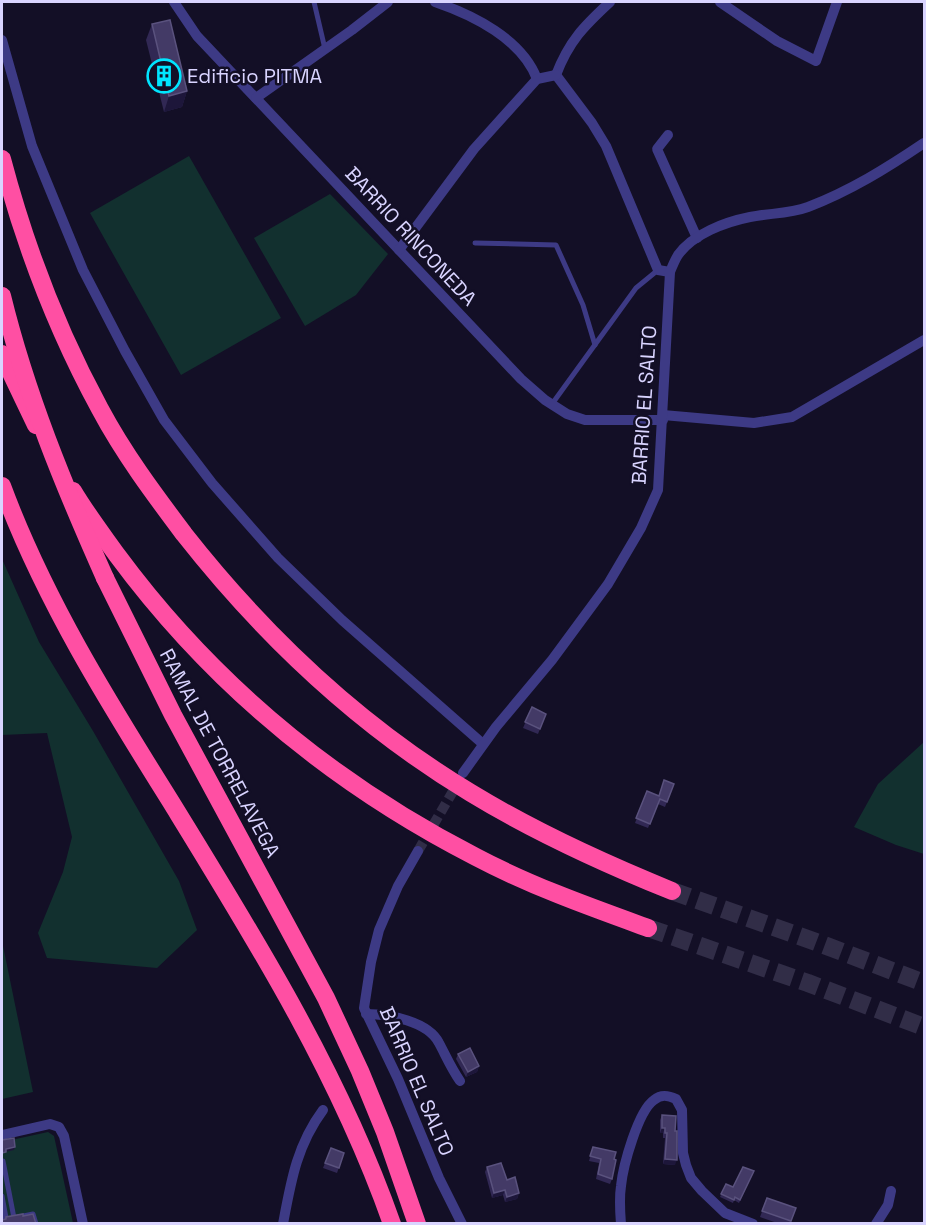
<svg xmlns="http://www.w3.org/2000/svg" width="926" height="1225" font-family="'Space Grotesk',sans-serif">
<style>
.green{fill:#12302f}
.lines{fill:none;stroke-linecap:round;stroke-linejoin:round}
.street-tunnel{stroke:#312d47;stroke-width:10;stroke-dasharray:10 5;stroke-linecap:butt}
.highway-tunnel{stroke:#312d47;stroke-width:18;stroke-dasharray:18 9;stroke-linecap:butt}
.lane{stroke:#3d3a85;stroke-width:5}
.street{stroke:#3d3a85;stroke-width:10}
.highway{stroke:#ff4fa3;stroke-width:18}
.highway-bridge{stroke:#ff4fa3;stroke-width:18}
.wall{fill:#312854}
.shaded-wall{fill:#1d163a}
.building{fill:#433a66;stroke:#5a527e;stroke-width:1.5}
.labels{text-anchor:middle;stroke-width:5;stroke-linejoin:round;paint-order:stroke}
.poi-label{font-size:20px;fill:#d9d4ff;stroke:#130f26;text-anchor:start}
.street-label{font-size:20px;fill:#d9d4ff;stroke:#130f26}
</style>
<rect width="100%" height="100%" fill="#130f26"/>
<g class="green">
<path d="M189,156L281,318L181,375L90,213Z"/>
<path d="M330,194L388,254L356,295L305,326L254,238Z"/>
<path d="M2,559L39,642L93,731L179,881L197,930L157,968L47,958L38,933L63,872L72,837L47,733L2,735Z"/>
<path d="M924,742V854L896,845L854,827L878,784Z"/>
<path d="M2,941L33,1092L2,1099Z"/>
<path d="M48,1132L54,1136L73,1223H2V1142Z"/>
</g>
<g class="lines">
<path class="street-tunnel" d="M418,851L459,781"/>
<g class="highway-tunnel">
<path d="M672,891L816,942L924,983"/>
<path d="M648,928L808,983L924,1027"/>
</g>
<g class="lane">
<path d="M314,2L325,49"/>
<path d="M475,243L556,245L583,305L595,345"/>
<path d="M552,404L636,288L658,270"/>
<path d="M3,1161L14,1218L33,1214L36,1224"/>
<path d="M2,1196L6,1218L2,1219"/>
</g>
<g class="street">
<path d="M174,2L197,36L521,379L545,400L567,414L585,420H663"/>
<path d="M435,2C473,15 522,39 537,79"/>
<path d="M720,2L777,41L816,61L837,2"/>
<path d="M2,40L32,146L83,270L125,351L164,420L212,483L278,558L342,620L483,744"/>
<path d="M556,75L592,123L606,146L658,270L670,272"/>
<path d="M556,75C569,41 584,26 610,2"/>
<path d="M256,98L352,30L388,2"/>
<path d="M668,135L657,149L697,238"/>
<path d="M399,250L474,149L537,79L556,75"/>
<path d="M663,415L754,423L792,417L924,340"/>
<path d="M463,773L496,727L552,660L608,584L641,528L658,490L670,272C672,267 675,260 678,255C693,234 725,222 750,217C770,213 789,214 808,207C850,191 887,168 924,143"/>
<path d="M418,851L398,886L379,930L371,962L364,1008L398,1079L439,1178L462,1224"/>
<path d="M366,1014C388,1014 428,1021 439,1043C446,1056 451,1068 460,1081"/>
<path d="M2,1135L50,1124L59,1127L64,1136L83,1224"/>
<path d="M283,1224C291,1181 297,1145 323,1110"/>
<path d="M621,1224C620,1211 619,1199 621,1186C623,1166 638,1111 654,1100C661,1094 668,1095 676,1099L682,1110L683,1153L686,1165L691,1178L702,1191L725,1213L753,1224"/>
<path d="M876,1224L888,1205L891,1191"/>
</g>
<g class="highway">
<path d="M2,159C25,246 57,330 100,409C124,454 154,494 184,534C265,637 358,725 471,793C535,832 603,863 672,891"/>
<path d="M2,354L36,425"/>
<path d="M2,486C44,599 107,700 171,802C254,937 339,1073 392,1224"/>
<path d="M73,491C86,513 102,534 117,555C213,685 332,783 476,857C531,886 590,907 648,928"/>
<path d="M105,578L173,715L326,998L360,1071L385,1132L417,1224"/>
</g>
<path class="highway-bridge" d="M2,296C26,394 64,486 105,578"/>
</g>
<g class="wall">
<path d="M152,24L187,91L182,107L164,112L146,40Z"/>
<path d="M532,707L546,714L538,734L523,728Z"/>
<path d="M674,784L665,807L658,804L648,828L635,823L647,791L659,796Z"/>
<path d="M458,1054L479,1066L477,1072L466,1077L456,1059Z"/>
<path d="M662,1115L675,1131V1165L663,1164L665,1138H663V1133H660V1120Z"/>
<path d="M593,1147L614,1159L612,1179L610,1184L596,1179L599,1163L589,1161Z"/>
<path d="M331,1148L344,1153L337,1173L323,1168Z"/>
<path d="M487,1167L507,1180L519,1193L517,1199L505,1202L503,1195L492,1198L485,1172Z"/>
<path d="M754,1171L739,1203L734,1200L733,1203L720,1197L726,1184L733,1187Z"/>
<path d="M767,1198L796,1208L790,1224H780L760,1217Z"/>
</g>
<g class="shaded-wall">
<path d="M187,91L182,107L164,112L169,96Z"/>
<path d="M479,1066L477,1072L466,1077L468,1072Z"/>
<path d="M662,1128H665L663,1133H660Z"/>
<path d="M15,1147L14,1150L5,1152L6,1149Z"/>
<path d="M665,1159L677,1160L675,1165L663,1164Z"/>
<path d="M505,1190L503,1195L492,1198L494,1193Z"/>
<path d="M519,1193L517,1199L505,1202L507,1197Z"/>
</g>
<g class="building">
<path d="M170,20L187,91L169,96L152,24Z"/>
<path d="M532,707L546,714L540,729L525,722Z"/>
<path d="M664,780L674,784L667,802L660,799L650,824L636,818L647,791L659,796Z"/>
<path d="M470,1048L479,1066L468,1072L458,1054Z"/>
<path d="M662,1115L676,1116L675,1131H677V1160L665,1159L667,1133H665V1128H662Z"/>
<path d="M14,1138L15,1147L6,1149V1152L2,1153V1140Z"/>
<path d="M593,1147L616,1152L614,1159L616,1160L612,1179L598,1174L601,1159L590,1156Z"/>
<path d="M331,1148L344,1153L339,1168L325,1163Z"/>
<path d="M501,1163L507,1180L515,1177L519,1193L507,1197L505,1190L494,1193L487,1167Z"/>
<path d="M743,1167L754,1171L740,1200L735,1197L734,1200L721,1194L726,1184L733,1187Z"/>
<path d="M767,1198L796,1208L791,1221L762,1211Z"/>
<path d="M23,1214V1216L33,1214L36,1224H2V1220L6,1219V1217Z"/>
</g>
<defs>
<g id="building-ring" transform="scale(1.725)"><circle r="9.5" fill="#130f26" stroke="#00e5ff" stroke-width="1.5"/><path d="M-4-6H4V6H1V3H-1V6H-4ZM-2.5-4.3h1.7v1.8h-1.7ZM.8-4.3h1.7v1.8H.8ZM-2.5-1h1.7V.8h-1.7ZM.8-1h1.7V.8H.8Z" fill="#00e5ff"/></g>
</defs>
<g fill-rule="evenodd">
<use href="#building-ring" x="164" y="76"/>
</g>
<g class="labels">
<g class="poi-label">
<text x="187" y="83">Edificio PITMA</text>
</g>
<g class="street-label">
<text transform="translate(411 236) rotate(47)" y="7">BARRIO RINCONEDA</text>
<text transform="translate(644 405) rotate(-86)" y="7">BARRIO EL SALTO</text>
<text transform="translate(220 753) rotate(62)" y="7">RAMAL DE TORRELAVEGA</text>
<text transform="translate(417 1081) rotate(67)" y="7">BARRIO EL SALTO</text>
</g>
</g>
<rect width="926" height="1225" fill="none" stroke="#d9d4ff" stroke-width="6"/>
</svg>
